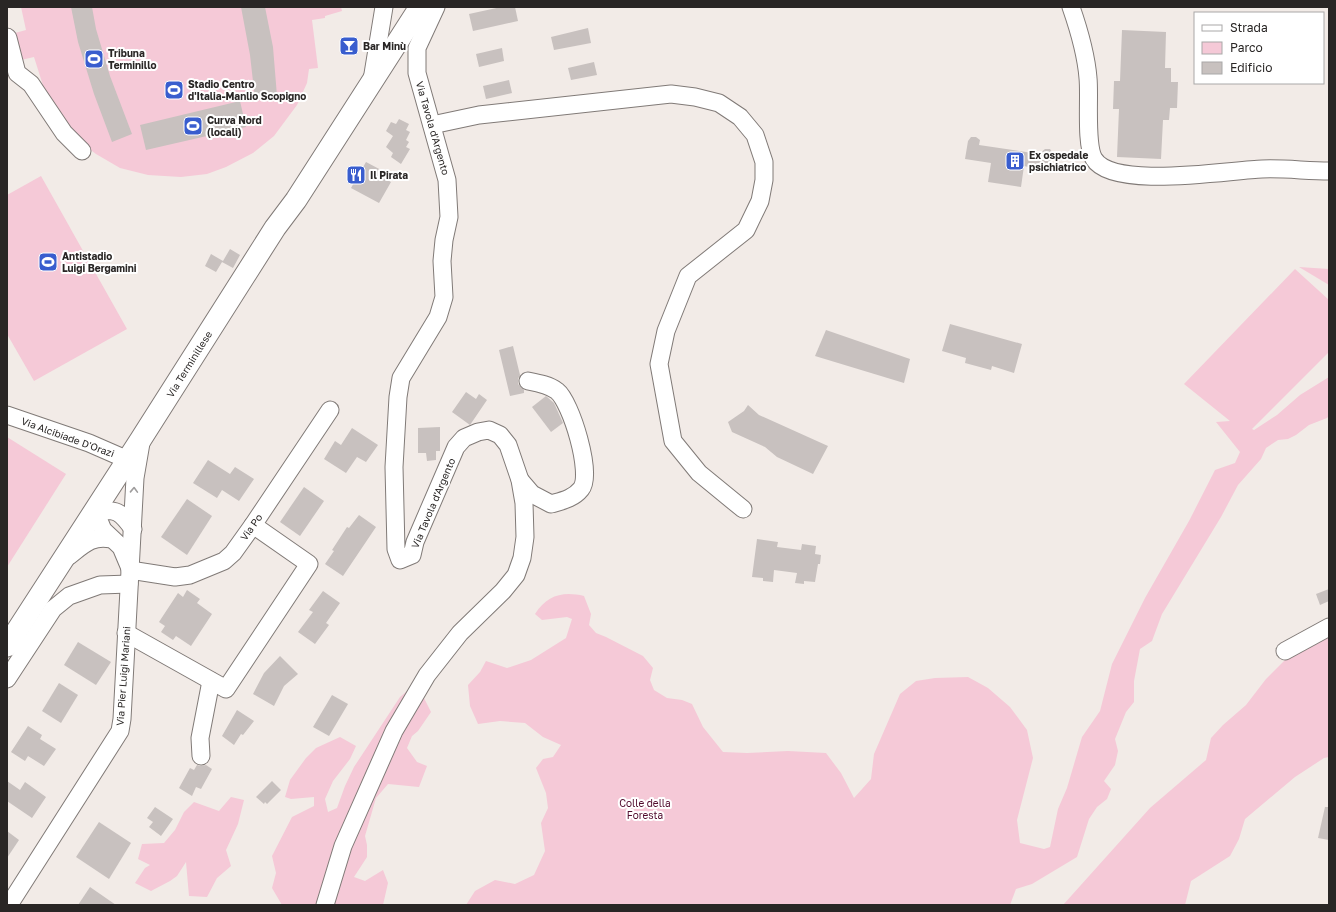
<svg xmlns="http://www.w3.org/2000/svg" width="1336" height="912" font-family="'Golos Text',sans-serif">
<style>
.green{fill:#f5c9d7}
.building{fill:#c8c1bf}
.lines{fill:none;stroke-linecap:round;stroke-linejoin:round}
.minor-casing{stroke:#807a77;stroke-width:19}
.major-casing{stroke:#807a77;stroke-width:23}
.minor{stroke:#fff;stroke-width:17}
.major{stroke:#fff;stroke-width:21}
.oneway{stroke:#9f9d9d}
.labels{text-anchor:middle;stroke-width:4;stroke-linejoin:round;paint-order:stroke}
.poi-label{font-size:10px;font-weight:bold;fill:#292625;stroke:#fff;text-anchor:start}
.street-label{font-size:10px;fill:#292625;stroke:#fff}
.park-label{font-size:10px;fill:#510b2d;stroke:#fff}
</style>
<rect width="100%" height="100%" fill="#f2ebe7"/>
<g class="green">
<path d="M21,7H341L342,11L325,16V18L312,20L318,68L309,69L307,83L297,105L274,136L253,153L226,167L207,174L181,177L148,175L120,168L96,154L70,134L46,95L34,57L21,60L15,33L26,30Z"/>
<path d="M41,176L127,329L34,381L7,334V195Z"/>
<path d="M1299,267L1329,269V285Z"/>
<path d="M1295,269L1329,300V352L1252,429L1254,430L1277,415L1300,395L1329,377V416L1327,418L1309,425L1296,435L1288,439L1278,440L1266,448L1261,459L1238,485L1221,517L1162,614L1152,641L1140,649L1134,681V702L1126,712L1115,739L1118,751L1115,765L1104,781L1111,789L1107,799L1097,807L1089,819L1077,857L1032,884L1016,889L1010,905H466L475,891L495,880L515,884L534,875L545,851L541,823L548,808L546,793L536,768L543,759L553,757L561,745L543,737L525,723L500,721L478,724L470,706L468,685L480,672L486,661L507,668L531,660L566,638L572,619L567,617L542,620L535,614C547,595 563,591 584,596L591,614L589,625L596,633L606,637L643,656L653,668L650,680L654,690L667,698L682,700L692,704L703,727L723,752L747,753L788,751L826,753L841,773L854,798L871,779L874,754L900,694L916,681L935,678L968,677L988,688L1010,707L1027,730L1033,758L1017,820L1020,843L1044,849L1050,847L1058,809L1067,788L1082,737L1100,711L1112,664L1145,598L1189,521L1215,470L1235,463L1240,452L1216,422L1230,421L1184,384Z"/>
<path d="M7,437L66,474L7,567Z"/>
<path d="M1329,631V757L1324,758L1295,777L1245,819L1239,839L1230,856L1191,881L1185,905H1063L1150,808L1206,760L1211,738L1223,725L1246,705L1266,679L1289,656Z"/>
<path d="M412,687L421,692L431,712L418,731L412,736L407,748L417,762L427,766L419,787L388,784L376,798L365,836L367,845V857L354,877L365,881L383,870L388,883L383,905H282L272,888L276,873L272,856L292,817L314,806V797L291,799L285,797L290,780L306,758L316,748L340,737L356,746L350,759L333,781L325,799L328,812L337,808L345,786L354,767L400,697Z"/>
<path d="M231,797L244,800L238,824L226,850L231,866L217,878L207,897L189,896L186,862L177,876L170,881L151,891L135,883L145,868L150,865L138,859L142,844L164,843L175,830L184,812L194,802L219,811Z"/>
</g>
<g class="building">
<path d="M71,7H92L96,29L110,76L132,134L112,142L94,94L78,42Z"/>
<path d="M241,7H265L273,47L277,96L255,99L250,55Z"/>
<path d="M501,7H515L518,21L473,31L469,14Z"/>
<path d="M588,28L591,43L554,50L551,37Z"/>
<path d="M1122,30L1166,32L1165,68H1171V82H1178L1177,108H1170L1169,120H1163L1161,159L1117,157L1119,109H1113L1114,81H1120Z"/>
<path d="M502,48L504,61L479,67L476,54Z"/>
<path d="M594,62L597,75L571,80L568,68Z"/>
<path d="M509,80L512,93L486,99L483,86Z"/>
<path d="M240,101L246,127L146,150L140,125Z"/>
<path d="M399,119L409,124L406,130L410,132L406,140L409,142L406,147L410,149L401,164L391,157L393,153L386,147L393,136L386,131L391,122L396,124Z"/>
<path d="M971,137H976L980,140L979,145L1039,154L1045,149H1050L1052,152L1050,172L1024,166L1021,187L988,182L991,163L965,159L968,141Z"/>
<path d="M366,162L383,171L380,176L391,182L379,203L351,188Z"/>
<path d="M230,249L240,255L233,268L222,262L216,272L205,266L211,254L223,261Z"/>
<path d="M950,324L1022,344L1014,373L992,366L991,370L965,363L966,358L942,351Z"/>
<path d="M826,330L910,359L904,383L815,356Z"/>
<path d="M513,346L520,375L518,379V384L524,390V393L510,396L499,350Z"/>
<path d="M466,392L476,399L479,394L487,400L470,425L452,412Z"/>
<path d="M546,396L554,403L563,423L551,432L532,407Z"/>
<path d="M748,405L759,415L828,446L813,474L777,457L765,447L732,432L728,422L744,411Z"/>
<path d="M440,427V451H436V460L427,461L426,453H418V428Z"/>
<path d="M352,428L378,445L366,462L357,457L346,473L324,459L335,441L341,445Z"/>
<path d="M208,460L230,474L235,467L254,479L239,501L222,490L217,498L193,483Z"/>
<path d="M304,487L324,501L300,536L280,522Z"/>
<path d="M187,499L212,516L187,555L161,537Z"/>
<path d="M359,515L376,527L343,576L325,564L334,551L332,550L347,527L349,528Z"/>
<path d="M757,539L778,542L777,547L801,550L802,544L816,546L815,554L821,555L820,564H818L815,582L804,581V584L795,583L797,573L774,570L773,582L763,581V578L752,577Z"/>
<path d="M1329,589V601L1320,605L1316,594Z"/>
<path d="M187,590L200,599L197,603L212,614L191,646L176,636L173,640L161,632L165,626L159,622L178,593L183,597Z"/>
<path d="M323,591L340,603L326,623L329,625L315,644L298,632L313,612L309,610Z"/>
<path d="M78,642L111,662L96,685L64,665Z"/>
<path d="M280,656L298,674L284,686L274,706L253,694L264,673Z"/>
<path d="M59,683L78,695L61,723L42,711Z"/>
<path d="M332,695L348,704L329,736L313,727Z"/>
<path d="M237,710L254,721L243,735L241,734L234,745L222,736Z"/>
<path d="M28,726L42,735L40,739L56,749L44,766L28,756L25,761L11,752Z"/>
<path d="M197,765L201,766L206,765L212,769L201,789L196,787L192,796L179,788L190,768L194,770Z"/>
<path d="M7,781L20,790L25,782L46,797L32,818L7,801Z"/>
<path d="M272,781L281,790L267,804L265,802L264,804L256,797Z"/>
<path d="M155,807L173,819L161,836L149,827L153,822L147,818Z"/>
<path d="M1325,807H1329V840L1318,838Z"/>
<path d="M99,822L131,843L109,879L76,857Z"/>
<path d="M7,831L19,840L7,858Z"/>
<path d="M90,887L116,905H78Z"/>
</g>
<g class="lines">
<g class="minor-casing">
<g id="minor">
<path d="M1071,7C1079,30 1086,53 1088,78C1090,96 1085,145 1094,159C1113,190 1229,170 1262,169C1284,168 1307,171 1329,171"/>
<path d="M7,37L8,38L17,73L31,84L64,133L82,151"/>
<path d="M372,80L384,7"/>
<path d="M432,125L479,115L671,94L695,97L719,103L740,117L755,135L764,162V180L760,201L746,230L688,276L666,331L659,364L673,441L699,473L743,509"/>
<path d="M7,415L89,443L128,460"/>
<path d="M520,480L532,494L551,504C561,501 573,499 581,489C593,474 571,402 557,391C549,385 538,383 528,381"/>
<path d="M69,556C83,545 92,535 111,539"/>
<path d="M129,566L121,547L103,530L95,511C117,509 120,511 133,529"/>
<path d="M130,570L175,577L190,575L224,561L233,553L253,525L330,410"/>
<path d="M126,633L226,689L309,564L253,525"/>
<path d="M1285,651L1329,627"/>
<path d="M7,679L53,609L69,596L100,585L129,584"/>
<path d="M201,756L200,738L211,681"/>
<path d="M9,905L120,731L122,719L135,478L141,443"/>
<path d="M325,905L343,846L394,731L427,675L460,633L503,591L516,575L522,558L525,537L524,503L520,480L508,445L500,435L489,430L478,432L464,438L456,447L415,542L412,555L400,560L396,549L394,467L398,397L401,378L438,317L444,297L442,261L444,240L449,217L447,180L417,73V48L436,7"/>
</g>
</g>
<g class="major-casing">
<path id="major" d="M7,646L141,439L275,228L296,200L420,7"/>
</g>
<use href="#minor" class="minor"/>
<use href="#major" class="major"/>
</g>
<defs><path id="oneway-chevron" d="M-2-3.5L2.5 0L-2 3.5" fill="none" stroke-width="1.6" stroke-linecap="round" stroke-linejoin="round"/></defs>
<use class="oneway" href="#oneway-chevron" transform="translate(134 490) rotate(-88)"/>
<defs>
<g id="bar-square" transform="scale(1)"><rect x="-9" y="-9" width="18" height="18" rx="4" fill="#395dce" stroke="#fff"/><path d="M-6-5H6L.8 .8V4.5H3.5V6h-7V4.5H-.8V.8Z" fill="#fff"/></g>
<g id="stadium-square" transform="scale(1)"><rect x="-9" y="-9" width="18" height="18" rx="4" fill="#395dce" stroke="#fff"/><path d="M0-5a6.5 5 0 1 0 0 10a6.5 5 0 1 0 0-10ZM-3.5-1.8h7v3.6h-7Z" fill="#fff"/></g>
<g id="building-square" transform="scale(1)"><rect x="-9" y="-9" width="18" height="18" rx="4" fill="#395dce" stroke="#fff"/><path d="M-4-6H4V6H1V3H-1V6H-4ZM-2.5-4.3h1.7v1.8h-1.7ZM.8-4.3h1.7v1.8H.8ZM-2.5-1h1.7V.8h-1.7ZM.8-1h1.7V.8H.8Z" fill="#fff"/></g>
<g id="restaurant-square" transform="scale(1)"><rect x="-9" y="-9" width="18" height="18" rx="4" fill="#395dce" stroke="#fff"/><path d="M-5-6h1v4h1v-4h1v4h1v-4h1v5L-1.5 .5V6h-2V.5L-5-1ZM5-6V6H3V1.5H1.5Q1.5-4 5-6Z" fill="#fff"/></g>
</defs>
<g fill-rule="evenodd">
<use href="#bar-square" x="349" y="46"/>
<use href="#stadium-square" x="94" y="59"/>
<use href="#stadium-square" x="174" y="90"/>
<use href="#stadium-square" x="193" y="126"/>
<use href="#building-square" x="1015" y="161"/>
<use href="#restaurant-square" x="356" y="175"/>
<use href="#stadium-square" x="48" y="262"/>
</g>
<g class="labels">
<g class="poi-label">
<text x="363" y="50">Bar Minù</text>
<text x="108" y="57">Tribuna<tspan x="108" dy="12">Terminillo</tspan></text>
<text x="188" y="88">Stadio Centro<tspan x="188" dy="12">d'Italia-Manlio Scopigno</tspan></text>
<text x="207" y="124">Curva Nord<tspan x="207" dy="12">(locali)</tspan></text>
<text x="1029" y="159">Ex ospedale<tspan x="1029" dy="12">psichiatrico</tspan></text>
<text x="370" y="179">Il Pirata</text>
<text x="62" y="260">Antistadio<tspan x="62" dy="12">Luigi Bergamini</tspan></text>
</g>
<g class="street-label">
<text transform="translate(433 128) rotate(74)" y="4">Via Tavola d'Argento</text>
<text transform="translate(189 364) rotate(-58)" y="4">Via Terminillese</text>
<text transform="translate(68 437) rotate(20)" y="4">Via Alcibiade D'Orazi</text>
<text transform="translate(433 503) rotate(-67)" y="4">Via Tavola d'Argento</text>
<text transform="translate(251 527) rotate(-55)" y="4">Via Po</text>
<text transform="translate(123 676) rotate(-86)" y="4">Via Pier Luigi Mariani</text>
</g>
<g class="park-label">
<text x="645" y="807">Colle della<tspan x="645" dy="12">Foresta</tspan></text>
</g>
</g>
<rect width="1336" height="912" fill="none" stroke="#292625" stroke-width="16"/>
<rect x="1194" y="12" width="130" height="72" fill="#ffffff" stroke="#a9a8a8"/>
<rect x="1202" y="25" width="20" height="6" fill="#ffffff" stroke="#a9a8a8"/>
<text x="1230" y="32" font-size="12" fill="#292625">Strada</text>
<rect x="1202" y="42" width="20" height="12" fill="#f5c9d7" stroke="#a9a8a8"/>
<text x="1230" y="52" font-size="12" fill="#292625">Parco</text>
<rect x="1202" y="62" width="20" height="12" fill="#c8c1bf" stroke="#a9a8a8"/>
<text x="1230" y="72" font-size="12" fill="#292625">Edificio</text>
</svg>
